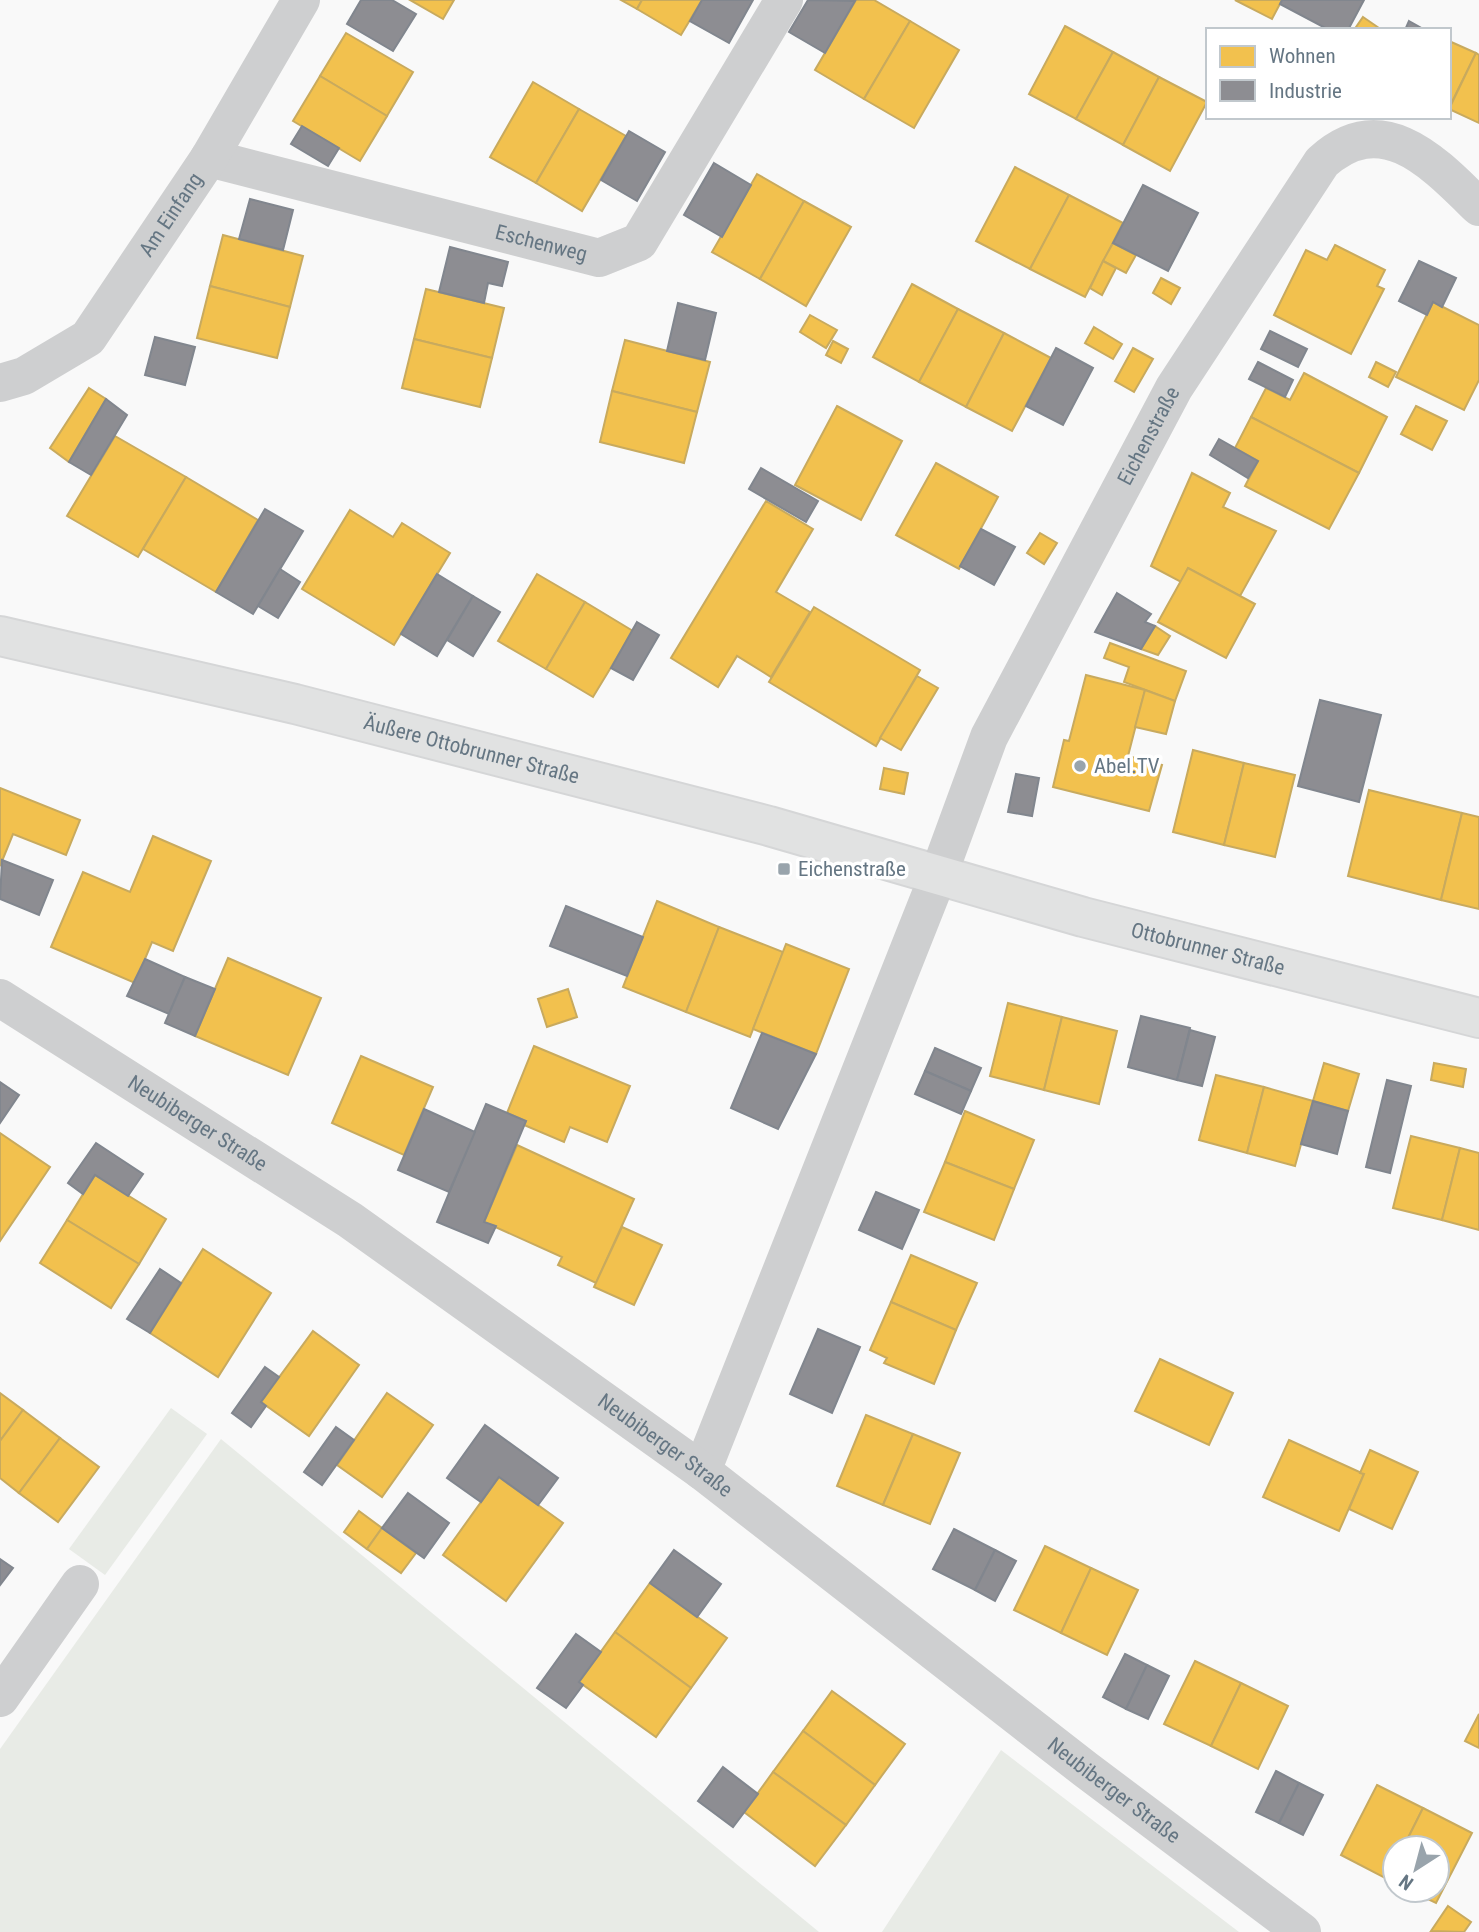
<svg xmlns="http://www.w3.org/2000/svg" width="1479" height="1932" font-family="'Roboto Condensed',sans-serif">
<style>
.green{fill:#e8ebe6}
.homes{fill:#f2c14e;stroke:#c8aa5e;stroke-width:2}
.industry{fill:#8d8d92;stroke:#81868e;stroke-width:2}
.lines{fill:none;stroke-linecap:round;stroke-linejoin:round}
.secondary-casing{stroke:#d5d6d7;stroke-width:42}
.minor{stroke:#cecfd0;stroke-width:38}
.tertiary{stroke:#cecfd0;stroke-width:38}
.secondary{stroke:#e1e2e2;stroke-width:38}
.poi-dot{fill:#99a4ac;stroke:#fff;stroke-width:2.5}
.labels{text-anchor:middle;stroke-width:7;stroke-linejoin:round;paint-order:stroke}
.street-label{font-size:21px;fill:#657683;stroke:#fff}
.poi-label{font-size:21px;fill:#657683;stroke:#fff;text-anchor:start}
</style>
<rect width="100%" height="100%" fill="#f9f9f9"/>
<g class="green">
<path d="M171,1408L207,1434L105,1575L69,1549Z"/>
<path d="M221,1439L819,1932H0V1749Z"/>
<path d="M1001,1750L1239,1932H882Z"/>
</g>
<g class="homes">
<path d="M410,0H454L443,19Z"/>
<path d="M621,0H642L637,9Z"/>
<path d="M642,0H702L681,35L637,9Z"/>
<path d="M874,0L910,21L864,99L815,70L856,0Z"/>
<path d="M1235,0H1282L1272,19Z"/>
<path d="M1363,17L1379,28L1378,30H1354Z"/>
<path d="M910,21L959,50L914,128L864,99Z"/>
<path d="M1065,26L1113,52L1076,119L1029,94Z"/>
<path d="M346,33L413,72L387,116L320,76Z"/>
<path d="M1449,41L1476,53L1449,108Z"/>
<path d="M1113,52L1159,77L1123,145L1076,119Z"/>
<path d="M1476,53L1479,55V123L1449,109Z"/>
<path d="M320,76L387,116L360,161L293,121Z"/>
<path d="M1159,77L1207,102L1170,171L1123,145Z"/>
<path d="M533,82L579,109L536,183L490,157Z"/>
<path d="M579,109L626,136L582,211L536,183Z"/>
<path d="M1015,167L1069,195L1030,269L976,241Z"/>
<path d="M757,174L804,201L760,279L712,252Z"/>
<path d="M1069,195L1123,223L1085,297L1030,269Z"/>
<path d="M804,201L851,227L806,306L760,279Z"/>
<path d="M223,235L303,256L290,307L210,286Z"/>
<path d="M1113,243L1136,255L1126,273L1103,261Z"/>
<path d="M1335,245L1385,270L1377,286L1384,289L1351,354L1274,315L1306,250L1327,260Z"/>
<path d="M1103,261L1116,268L1102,295L1090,288Z"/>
<path d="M1161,278L1180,288L1171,304L1153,293Z"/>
<path d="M912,284L958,309L919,382L873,357Z"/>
<path d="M210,286L290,307L277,358L197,338Z"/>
<path d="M426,289L504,308L492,358L414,339Z"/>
<path d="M1433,302L1479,325V380L1464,410L1396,377Z"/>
<path d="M958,309L1004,333L966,407L919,382Z"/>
<path d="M810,315L837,330L826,348L800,332Z"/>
<path d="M1094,327L1122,344L1113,359L1085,343Z"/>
<path d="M1004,333L1051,358L1012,431L966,407Z"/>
<path d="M414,339L492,358L480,407L402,388Z"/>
<path d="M625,340L710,362L697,412L612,391Z"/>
<path d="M833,341L848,349L841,363L826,355Z"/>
<path d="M1133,348L1153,359L1134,392L1115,381Z"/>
<path d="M1376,362L1396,372L1388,387L1369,377Z"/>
<path d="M1304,373L1387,417L1359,473L1251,417L1266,388L1290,400Z"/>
<path d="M89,388L106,399L69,462L50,448Z"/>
<path d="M612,391L697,412L684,463L600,442Z"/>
<path d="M837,406L902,441L861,520L795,485Z"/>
<path d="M1416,406L1447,421L1432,450L1401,434Z"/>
<path d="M1251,417L1359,473L1329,529L1245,486L1258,461L1235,448Z"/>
<path d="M115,436L186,477L138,557L67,516Z"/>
<path d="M936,463L998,497L959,569L896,535Z"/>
<path d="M1192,473L1230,493L1223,507L1276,531L1240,596L1188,568L1181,582L1151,566Z"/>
<path d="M186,477L258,520L216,592L143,549Z"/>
<path d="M766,501L813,529L776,592L810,612L771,677L737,656L718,687L671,658Z"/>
<path d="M350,510L393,537L402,523L450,553L394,645L302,589Z"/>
<path d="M1040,533L1057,543L1044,564L1027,553Z"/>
<path d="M1188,568L1255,604L1226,658L1158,622Z"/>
<path d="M537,574L585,602L546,669L498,641Z"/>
<path d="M585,602L633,631L593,697L546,669Z"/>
<path d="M814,607L920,670L876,746L769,682Z"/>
<path d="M1155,626L1170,636L1158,655L1141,649Z"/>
<path d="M1110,643L1186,671L1175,701L1124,682L1129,667L1104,658Z"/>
<path d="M1086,675L1145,690L1128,756L1162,765L1149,811L1053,787L1064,740L1069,741Z"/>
<path d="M917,676L938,688L901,750L880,738Z"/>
<path d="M1145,690L1175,701L1166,734L1135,727Z"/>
<path d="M1193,750L1244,763L1224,845L1173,832Z"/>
<path d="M1244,763L1295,775L1275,857L1224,845Z"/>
<path d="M884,768L908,773L904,794L880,789Z"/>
<path d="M0,788L80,820L66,855L13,834L0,866Z"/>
<path d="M1369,790L1462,813L1441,900L1348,876Z"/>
<path d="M1462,813L1479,817V909L1441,900Z"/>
<path d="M153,836L211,861L173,951L152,942L135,983L51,947L83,872L130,892Z"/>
<path d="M657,901L719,927L686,1012L623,987Z"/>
<path d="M719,927L783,952L750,1037L686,1012Z"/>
<path d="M786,944L849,969L816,1054L753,1029Z"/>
<path d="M228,958L321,998L288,1075L195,1036Z"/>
<path d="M568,989L577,1017L547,1027L538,999Z"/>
<path d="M1008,1003L1062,1017L1044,1090L990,1076Z"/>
<path d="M1062,1017L1117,1031L1099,1104L1044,1090Z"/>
<path d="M534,1046L630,1086L607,1142L570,1127L564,1142L524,1125L526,1121L507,1113Z"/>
<path d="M361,1056L433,1087L404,1155L332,1123Z"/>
<path d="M1324,1063L1359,1074L1348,1111L1313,1101Z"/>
<path d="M1434,1063L1466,1069L1463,1087L1431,1080Z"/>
<path d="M1216,1075L1264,1087L1247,1153L1199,1140Z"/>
<path d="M1264,1087L1313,1101L1295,1166L1247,1153Z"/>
<path d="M965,1111L1034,1140L1014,1189L945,1162Z"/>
<path d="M0,1133L50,1167L0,1241Z"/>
<path d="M1411,1136L1460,1148L1442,1220L1393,1208Z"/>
<path d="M517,1145L634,1199L596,1283L558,1265L562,1257L484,1222Z"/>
<path d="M1460,1148L1479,1153V1230L1442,1220Z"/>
<path d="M945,1162L1014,1189L994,1240L924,1212Z"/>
<path d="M95,1175L166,1219L139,1264L67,1220Z"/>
<path d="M67,1220L139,1264L111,1308L40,1263Z"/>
<path d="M622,1227L662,1245L634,1305L594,1287Z"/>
<path d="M203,1249L271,1293L218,1377L150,1333Z"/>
<path d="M911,1255L977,1283L956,1330L891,1302Z"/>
<path d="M891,1302L956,1330L934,1384L884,1363L887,1358L870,1350Z"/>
<path d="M313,1331L359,1365L309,1436L261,1402Z"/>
<path d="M1160,1359L1233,1393L1209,1445L1135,1411Z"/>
<path d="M0,1393L23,1410L0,1441Z"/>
<path d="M387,1393L433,1425L382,1497L337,1465Z"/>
<path d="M23,1410L60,1438L19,1493L0,1478V1441Z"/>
<path d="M866,1415L913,1434L883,1505L837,1486Z"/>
<path d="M913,1434L960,1453L930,1524L883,1505Z"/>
<path d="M60,1438L99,1467L58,1522L19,1493Z"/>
<path d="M1289,1440L1364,1474L1339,1531L1263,1497Z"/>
<path d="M1370,1450L1418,1472L1392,1529L1349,1509L1364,1474L1360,1473Z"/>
<path d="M499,1477L563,1523L506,1601L443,1555Z"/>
<path d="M359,1511L382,1528L367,1549L344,1532Z"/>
<path d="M382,1528L416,1553L401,1573L367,1549Z"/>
<path d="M1045,1546L1091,1568L1061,1633L1014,1610Z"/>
<path d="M1091,1568L1138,1590L1107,1655L1061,1633Z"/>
<path d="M650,1583L727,1638L691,1688L615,1632Z"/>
<path d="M615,1632L691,1688L656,1737L579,1682Z"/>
<path d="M1195,1661L1241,1683L1211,1746L1164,1724Z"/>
<path d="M1241,1683L1288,1706L1258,1769L1211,1746Z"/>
<path d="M832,1691L905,1744L875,1785L803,1731Z"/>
<path d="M1479,1714V1748L1465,1741Z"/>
<path d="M803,1731L875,1785L846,1825L773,1772Z"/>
<path d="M773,1772L846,1825L815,1866L744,1812Z"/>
<path d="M1377,1785L1423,1808L1403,1848H1395V1863L1387,1879L1341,1855Z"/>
<path d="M1423,1808L1472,1833L1436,1903L1409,1890H1437V1848H1403Z"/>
<path d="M1395,1863V1883L1387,1879Z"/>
<path d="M1448,1906L1471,1922L1464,1932L1431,1931Z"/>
</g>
<g class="industry">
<path d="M361,0H392L416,14L393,51L347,24Z"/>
<path d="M702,0H753L729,43L690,21Z"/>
<path d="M808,0L855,1L825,53L789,32Z"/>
<path d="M1282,0H1364L1348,30H1329L1280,4Z"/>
<path d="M1409,21L1425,30H1405Z"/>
<path d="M302,126L339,148L328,166L291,144Z"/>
<path d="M629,131L665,152L637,201L601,180Z"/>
<path d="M714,163L751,185L722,237L684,215Z"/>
<path d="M1143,185L1198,213L1168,271L1113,243Z"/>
<path d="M250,199L293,210L283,250L239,239Z"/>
<path d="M450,247L508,262L502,286L488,283L484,303L439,292Z"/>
<path d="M1419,261L1456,278L1442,307L1433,302L1427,315L1399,301Z"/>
<path d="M678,303L716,313L705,360L667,351Z"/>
<path d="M1270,331L1307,349L1298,367L1261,349Z"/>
<path d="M155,337L195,347L185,385L145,375Z"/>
<path d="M1056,348L1093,368L1063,425L1026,406Z"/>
<path d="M1258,362L1293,380L1285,397L1249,379Z"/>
<path d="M106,399L127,415L91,475L69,462Z"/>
<path d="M1219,439L1258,461L1248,478L1210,455Z"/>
<path d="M761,468L818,501L806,522L749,489Z"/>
<path d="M265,509L303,531L253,614L216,592Z"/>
<path d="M981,529L1015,547L994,585L960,566Z"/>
<path d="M280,569L300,582L278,618L258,606Z"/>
<path d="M437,574L473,596L437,656L401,634Z"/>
<path d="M1117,593L1151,614L1145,622L1155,626L1141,649L1095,632Z"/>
<path d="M473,596L500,612L473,656L447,640Z"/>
<path d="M637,622L659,635L633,680L611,668Z"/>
<path d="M1320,700L1381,715L1359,802L1298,786Z"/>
<path d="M1016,774L1039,778L1032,816L1008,812Z"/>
<path d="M2,860L53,880L39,915L0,899Z"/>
<path d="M566,906L643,937L627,976L550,946Z"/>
<path d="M145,959L185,977L169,1014L127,996Z"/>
<path d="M185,977L215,989L195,1036L165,1023Z"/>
<path d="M1141,1016L1190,1028L1177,1080L1128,1067Z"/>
<path d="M1190,1030L1215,1037L1202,1086L1177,1080Z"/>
<path d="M762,1033L816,1054L778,1129L731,1108Z"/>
<path d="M935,1048L981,1068L971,1091L925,1071Z"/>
<path d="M925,1071L971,1091L961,1114L915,1094Z"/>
<path d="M1387,1080L1411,1086L1390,1173L1366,1167Z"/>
<path d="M0,1082L19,1095L0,1123Z"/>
<path d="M1313,1101L1348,1111L1337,1154L1301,1144Z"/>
<path d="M486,1104L526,1121L484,1222L496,1226L488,1243L437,1222Z"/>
<path d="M424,1109L475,1132L449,1192L398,1170Z"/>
<path d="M96,1143L143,1174L128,1196L95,1175L83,1194L68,1183Z"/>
<path d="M876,1192L919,1210L902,1249L859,1230Z"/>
<path d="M160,1269L181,1283L150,1333L127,1319Z"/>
<path d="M818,1329L860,1347L832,1413L790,1394Z"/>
<path d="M265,1367L279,1377L261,1402L266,1406L251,1427L232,1413Z"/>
<path d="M485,1425L558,1478L538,1505L499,1477L481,1502L447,1478Z"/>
<path d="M336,1427L354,1440L322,1485L304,1472Z"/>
<path d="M408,1493L449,1523L424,1558L382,1528Z"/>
<path d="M954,1529L995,1550L975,1590L933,1569Z"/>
<path d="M674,1550L721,1584L697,1617L650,1583Z"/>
<path d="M995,1550L1016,1561L995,1601L975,1590Z"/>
<path d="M0,1559L13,1568L0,1585Z"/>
<path d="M576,1634L601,1652L579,1682L583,1685L566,1708L537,1688Z"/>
<path d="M1125,1654L1147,1665L1126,1709L1103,1697Z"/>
<path d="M1147,1665L1169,1676L1148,1719L1126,1709Z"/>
<path d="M723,1767L758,1794L733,1827L698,1801Z"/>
<path d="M1276,1771L1299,1783L1279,1823L1256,1812Z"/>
<path d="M1299,1783L1323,1795L1303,1835L1279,1823Z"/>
</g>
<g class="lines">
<g class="secondary-casing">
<g id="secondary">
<path id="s5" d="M0,636L295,704L769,826L1083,917L1479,1018"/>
</g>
</g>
<g class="minor">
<path id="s1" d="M209,158L599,258L639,242L784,0"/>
<path id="s2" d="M0,383L24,376L88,338L209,158L301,0"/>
<path id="s3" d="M702,1471L938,876L989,737L1174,388L1322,162C1383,107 1434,163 1479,207"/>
<path d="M0,1698L80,1584"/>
</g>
<path class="tertiary" id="s4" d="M0,998L350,1220L702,1471L1085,1769L1302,1932"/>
<use href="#secondary" class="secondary"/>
</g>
<g class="poi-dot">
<circle cx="1080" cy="766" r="7"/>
<rect x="777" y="862" width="14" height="14" rx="3.5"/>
</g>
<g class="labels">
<g class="street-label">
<text dy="7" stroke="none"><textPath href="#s2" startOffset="248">Am Einfang</textPath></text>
<text dy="7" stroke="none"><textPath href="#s1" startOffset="343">Eschenweg</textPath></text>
<text dy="7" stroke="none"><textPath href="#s3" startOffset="1129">Eichenstraße</textPath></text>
<text dy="7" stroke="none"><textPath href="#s5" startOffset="485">Äußere Ottobrunner Straße</textPath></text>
<text dy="7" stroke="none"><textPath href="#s5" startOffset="1248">Ottobrunner Straße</textPath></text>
<text dy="7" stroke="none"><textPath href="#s4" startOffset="234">Neubiberger Straße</textPath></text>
<text dy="7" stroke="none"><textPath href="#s4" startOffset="802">Neubiberger Straße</textPath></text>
<text dy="7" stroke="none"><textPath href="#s4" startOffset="1368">Neubiberger Straße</textPath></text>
</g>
<g class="poi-label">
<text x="1094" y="773">Abel.TV</text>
<text x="798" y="876">Eichenstraße</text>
</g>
</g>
<rect x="1206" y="28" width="245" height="91" fill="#ffffff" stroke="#c1c8cd" stroke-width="2"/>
<rect x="1220" y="46" width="35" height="21" fill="#f2c14e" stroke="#c1c8cd" stroke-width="2"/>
<text x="1269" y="63" font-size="21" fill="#657683">Wohnen</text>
<rect x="1220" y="80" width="35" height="21" fill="#8d8d92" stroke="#c1c8cd" stroke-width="2"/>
<text x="1269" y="98" font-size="21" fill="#657683">Industrie</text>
<g transform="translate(1416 1869) rotate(216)"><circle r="33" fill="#ffffff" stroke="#c1c8cd" stroke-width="2"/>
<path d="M0-5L12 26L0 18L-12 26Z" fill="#99a4ac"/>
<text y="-10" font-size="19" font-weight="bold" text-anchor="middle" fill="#657683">N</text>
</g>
</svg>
